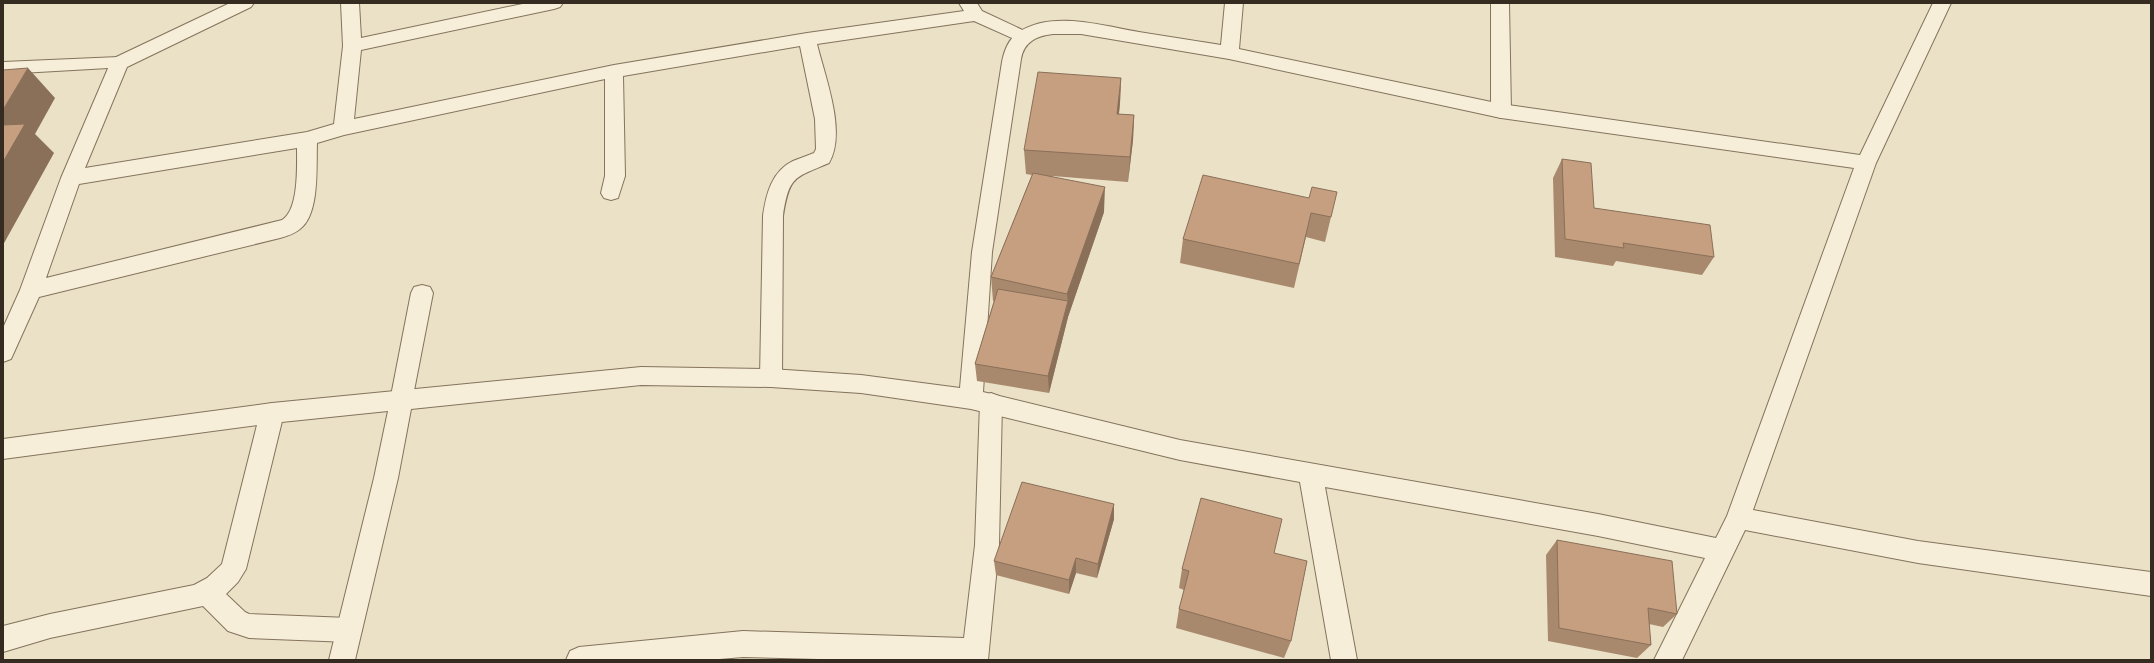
<svg xmlns="http://www.w3.org/2000/svg" width="2154" height="663" font-family="'Roboto Serif',serif">
<style>
.lines{fill:none;stroke-linecap:round;stroke-linejoin:round}
.service-casing{stroke:#84735d;stroke-width:2}
.minor-casing{stroke:#84735d;stroke-width:2}
.service{fill:#f6eed8;fill-rule:evenodd}
.minor{fill:#f6eed8;fill-rule:evenodd}
.wall{fill:#a9896d}
.shaded-wall{fill:#8a6f59}
.building{fill:#c59f7f;stroke:#8a6f59}
</style>
<rect width="100%" height="100%" fill="#eae1c6"/>
<g class="lines">
<g class="service-casing">
<g id="service">
<path d="M230,3H254L251,7L127,67L85,168L307,132L334,124L343,46L341,3H359L361,38L527,3H563L560,7L554,9L361,50L354,119L614,65L807,33L964,11L959,3H977L982,11L1029,33L1032,37L1029,41L1023,43L974,21L817,44C825,77 847,132 829,163C795,178 789,175 783,216L782,378L779,385L771,387L763,385L760,378L763,216C766,194 772,171 793,161C800,158 807,156 814,153L816,149L815,119L800,46L623,76L625,176L618,198L611,200L604,198L601,193L605,176V79L344,135L317,143C316,166 320,214 300,229C294,234 287,236 280,238L39,297L11,359L3,362V328L20,290L61,178L112,59ZM297,148C297,166 299,210 282,220L46,278L79,184Z"/>
<path d="M1491,3H1509L1511,111L1508,116L1501,118L1494,116L1491,111Z"/>
<path d="M422,285L430,287L433,293L412,401L409,408L401,411L393,408L390,401L411,293L414,287Z"/>
<path d="M991,393L999,396L1002,403L999,545L988,660H856L743,657L708,660H566L570,651L579,647L743,631L964,638L975,545L980,403L983,396Z"/>
<path d="M272,403L280,406L284,413L246,569L238,582L226,594L245,612L249,614L349,618L358,621L362,630L358,639L349,642L249,638L228,631L203,606L50,638L3,652V626L50,614L194,585L207,578L222,564L260,413L264,406Z"/>
</g>
</g>
<g class="minor-casing">
<g id="minor">
<path d="M1225,3H1243L1239,49L1501,104L1860,155L1933,3H1951L1876,163L1753,510L1918,541L2151,572V596L1918,563L1745,530L1682,660H1654L1705,558L1598,536L1325,487L1357,660H1331L1300,482L1180,460L971,409L861,393L771,387L641,385L411,409L398,478L355,660H329L374,478L388,411L272,423L3,459V439L272,403L641,367L771,369L861,375L960,388L972,252L1002,62C1004,51 1009,38 1019,32C1053,10 1103,26 1139,32C1166,36 1194,41 1221,45ZM1053,34H1081L1229,59L1501,118L1854,168L1727,516L1716,538L1598,514L1180,440L983,392L992,252L1021,59C1024,42 1036,36 1053,34Z"/>
<path d="M119,57L126,59L128,63L126,67L3,74V62Z"/>
</g>
</g>
<use href="#service" class="service"/>
<use href="#minor" class="minor"/>
</g>
<g class="wall">
<path d="M1121,78L1120,103L1119,114L1134,115L1133,140L1128,182L1052,176L1104,212L1068,317L1049,393L977,381L975,364L994,301H993L991,277L1032,175L1026,174L1024,150Z"/>
<path d="M1562,159L1594,208L1714,257L1702,275L1616,261L1613,266L1555,257L1553,178Z"/>
<path d="M1309,198L1331,217L1325,242L1306,237L1294,288L1180,263L1183,239Z"/>
<path d="M1114,504V519L1097,578L1076,573L1069,594L996,575L994,561Z"/>
<path d="M1557,540L1677,614L1663,627L1649,624L1651,645L1637,658L1548,641L1546,555Z"/>
<path d="M1274,553L1291,641L1284,658L1176,628L1179,609L1184,590L1179,588L1182,569Z"/>
</g>
<g class="shaded-wall">
<path d="M28,68L55,98L35,134L54,153L3,245V110Z"/>
<path d="M1121,78L1120,103L1116,139L1117,114Z"/>
<path d="M1134,115L1133,140L1128,182L1130,157Z"/>
<path d="M1105,187L1104,212L1068,317L1049,393L1048,376L1068,302L1067,294Z"/>
<path d="M1114,504V519L1097,578L1098,564Z"/>
<path d="M1076,558V573L1069,594V580Z"/>
</g>
<g class="building">
<path d="M28,68L3,110V70Z"/>
<path d="M1038,72L1121,78L1117,114L1134,115L1130,157L1024,150Z"/>
<path d="M25,124L3,162V125Z"/>
<path d="M1562,159L1591,163L1594,208L1710,225L1714,257L1623,243L1624,248L1565,239Z"/>
<path d="M1033,173L1105,187L1067,294L991,277Z"/>
<path d="M1203,175L1309,198L1312,187L1337,192L1331,217L1311,213L1299,264L1183,239Z"/>
<path d="M998,289L1068,301L1048,376L975,364Z"/>
<path d="M1022,482L1114,504L1098,564L1076,558L1069,580L994,561Z"/>
<path d="M1201,498L1282,519L1274,553L1307,561L1291,641L1179,609L1189,571L1182,569Z"/>
<path d="M1557,540L1672,561L1677,614L1648,608L1651,645L1559,628Z"/>
</g>
<rect width="2154" height="663" fill="none" stroke="#352b20" stroke-width="8"/>
</svg>
